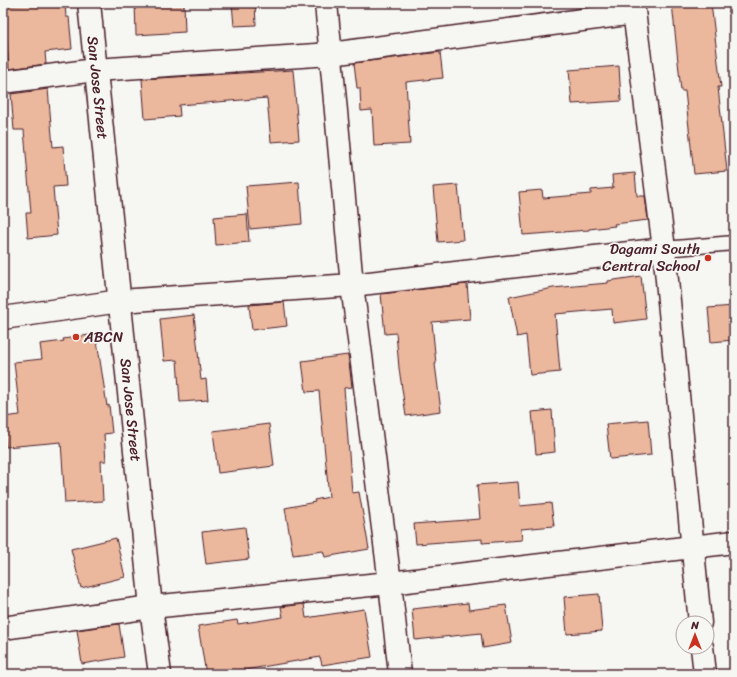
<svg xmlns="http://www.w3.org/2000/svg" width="737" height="677" font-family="Sriracha,sans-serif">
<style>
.building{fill:#ebb89d;stroke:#4a1f2b}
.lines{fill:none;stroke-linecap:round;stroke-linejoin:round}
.service-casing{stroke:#4a1f2b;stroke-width:17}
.minor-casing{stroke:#4a1f2b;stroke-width:25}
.tertiary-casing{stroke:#4a1f2b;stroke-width:25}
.service{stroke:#f6f6f2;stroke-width:14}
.minor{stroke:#f6f6f2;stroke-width:22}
.tertiary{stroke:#f6f6f2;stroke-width:22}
.poi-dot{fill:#c8321e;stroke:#f6f6f2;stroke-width:1.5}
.labels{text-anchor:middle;stroke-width:3.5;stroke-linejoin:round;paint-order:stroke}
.street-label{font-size:15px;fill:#4a1f2b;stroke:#f6f6f2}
.poi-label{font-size:15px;fill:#4a1f2b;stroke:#f6f6f2;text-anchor:end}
</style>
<rect width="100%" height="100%" fill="#f6f6f2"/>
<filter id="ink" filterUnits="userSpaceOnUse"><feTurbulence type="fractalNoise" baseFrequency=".025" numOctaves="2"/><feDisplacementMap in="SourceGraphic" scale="8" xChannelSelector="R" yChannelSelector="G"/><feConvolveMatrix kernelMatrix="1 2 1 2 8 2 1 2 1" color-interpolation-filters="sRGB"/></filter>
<g filter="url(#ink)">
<g class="building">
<path d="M36,3H65L66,17H69L72,49L45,52L46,64L9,69L4,6Z"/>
<path d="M135,3H184L185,32L136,35Z"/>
<path d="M232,3H255L256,25L234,26Z"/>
<path d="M672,3H711L721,87H718L727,171L694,174L685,91H681Z"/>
<path d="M440,52L443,78L406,82L410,144L374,146L372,110L361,111L360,88H357L354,63Z"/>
<path d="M619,66L621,101L572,104L569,70Z"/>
<path d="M293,70L299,140L271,142L267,98L179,105L180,116L145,119L142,79Z"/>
<path d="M48,89L53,147L63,146L66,186L53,187L57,235L28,238L26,213H31L24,130H14L11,94Z"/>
<path d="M635,173L637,196H645L648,220L614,224L615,226L589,229V230L523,235L519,192L542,190L543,198L591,194V190L613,188L612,175Z"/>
<path d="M299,182L302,224L250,229L246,186Z"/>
<path d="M458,185L463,240L438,242L433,187Z"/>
<path d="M247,214L249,242L216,245L214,217Z"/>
<path d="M641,276L646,319L613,323L612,309L555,314L560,372L530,375L526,335L517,337L509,297L553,288L608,283V281Z"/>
<path d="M467,284L470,319L432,322L436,364H435L441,411L406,416L399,368L396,333L385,334L381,294Z"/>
<path d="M284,302L287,326L252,330L249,305Z"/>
<path d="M734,306V340L711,342L708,308Z"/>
<path d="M194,315L201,380L206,379L208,400L180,402L177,360L164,361L160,319Z"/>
<path d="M96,334L107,406L109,405L112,433L104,434L106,461H101L103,501L65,503L61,442L6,447L3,417L20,415L14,362L42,359L40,344L64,341L63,339Z"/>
<path d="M348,355L352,387L344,388L352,493L359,492L369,549L325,557L323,551L293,555L285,508L315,502L314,500L329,497L319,391L306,392L302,361Z"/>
<path d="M552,410L555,452L536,454L532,412Z"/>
<path d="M648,420L651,455L610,459L606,424Z"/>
<path d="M269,424L274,466L218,473L213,431Z"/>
<path d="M518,482L520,506L551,503L554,526L521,529L522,540L482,543V539L416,544L414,524L480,519L477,485Z"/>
<path d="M245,527L249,559L206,564L202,532Z"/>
<path d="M116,538L125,577L81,588L71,549Z"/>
<path d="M599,594L602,631L567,634L564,597Z"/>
<path d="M468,603L469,610L506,605L512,643L483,648L481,633L415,640L412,609Z"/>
<path d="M304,604L306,618L364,609L372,657L322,665L320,657L233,672V674H206L198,626L237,620L238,624L283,617L281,607Z"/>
<path d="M119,624L124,657L82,664L77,630Z"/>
</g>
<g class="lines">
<g class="service-casing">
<path id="service" d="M664,249L734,243"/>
</g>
<g class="minor-casing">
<g id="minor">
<path d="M326,3L352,285L390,583L400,674"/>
<path d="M633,3L664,249L700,623"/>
<path d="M3,82L95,70L331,54L634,13"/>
<path d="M3,318L120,301L352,285L664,249"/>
<path d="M3,628L151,607L390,583L734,542"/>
<path d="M702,647L705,674"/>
</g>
</g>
<g class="tertiary-casing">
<g id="tertiary">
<path id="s1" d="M89,3L151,607L160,674"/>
</g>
</g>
<use href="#service" class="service"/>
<use href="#minor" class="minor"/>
<use href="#tertiary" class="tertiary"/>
</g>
</g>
<g class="poi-dot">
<circle cx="708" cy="258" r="4"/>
<circle cx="76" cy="337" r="4"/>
</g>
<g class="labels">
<g class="street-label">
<text dy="5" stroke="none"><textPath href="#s1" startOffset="85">San Jose Street</textPath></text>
<text dy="5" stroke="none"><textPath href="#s1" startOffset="409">San Jose Street</textPath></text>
</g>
<g class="poi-label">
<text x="700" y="254">Dagami South<tspan x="700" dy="17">Central School</tspan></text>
<text x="84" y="342" text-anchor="start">ABCN</text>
</g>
</g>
<rect width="737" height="677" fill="none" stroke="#f6f6f2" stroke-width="16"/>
<rect x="8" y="8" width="721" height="661" fill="none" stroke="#4a1f2b" stroke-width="1.5" filter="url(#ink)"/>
<g transform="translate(695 635)"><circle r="19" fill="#f6f6f2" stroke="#b1a0a2"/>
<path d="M0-3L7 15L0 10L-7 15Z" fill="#c8321e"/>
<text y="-6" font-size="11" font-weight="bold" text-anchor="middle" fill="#4a1f2b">N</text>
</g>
</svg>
